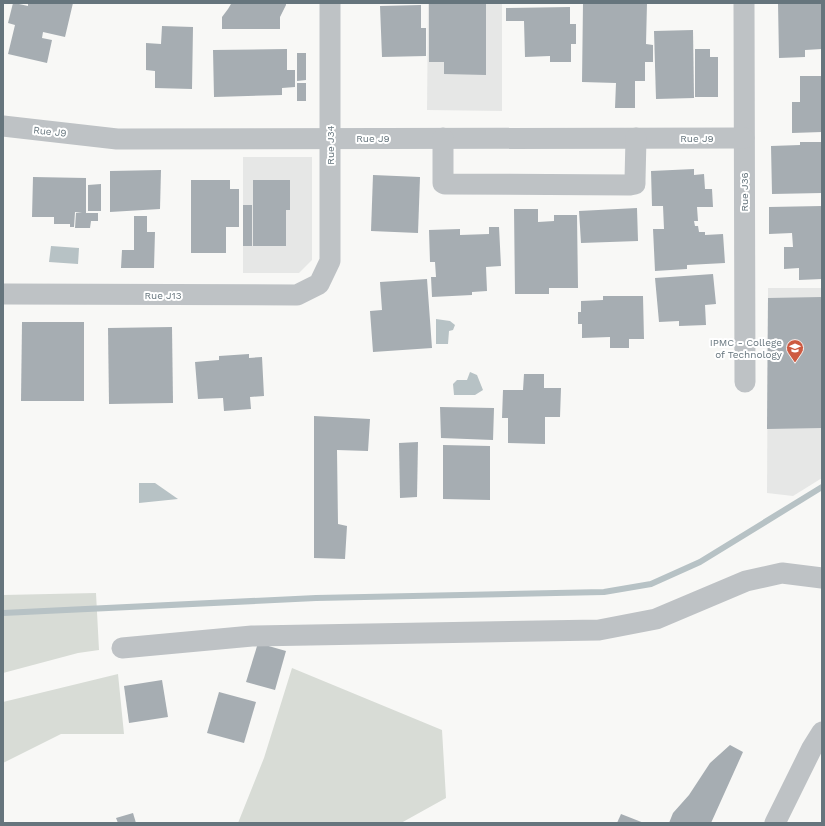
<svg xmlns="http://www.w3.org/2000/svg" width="825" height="826" font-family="'Work Sans',sans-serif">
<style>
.built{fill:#e6e7e6}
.green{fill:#d8dcd6}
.water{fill:#b7c2c5}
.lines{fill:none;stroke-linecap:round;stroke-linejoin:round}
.stream{stroke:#b7c2c5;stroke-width:6}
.building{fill:#a6adb2}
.minor{stroke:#bec2c5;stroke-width:21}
.labels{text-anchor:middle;stroke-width:4;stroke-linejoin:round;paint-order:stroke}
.street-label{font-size:10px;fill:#66757d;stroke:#fff}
.poi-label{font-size:10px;fill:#66757d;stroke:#fff;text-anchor:end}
</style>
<rect width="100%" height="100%" fill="#f8f8f6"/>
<g class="built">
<path d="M428,3H502V111L427,110Z"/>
<path d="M243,157H312V260L299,273H243Z"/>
<path d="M768,288H822V478L793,496L767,493Z"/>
</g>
<g class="green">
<path d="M96,593L99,650L78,653L3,673V595Z"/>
<path d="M292,668L442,730L446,798L401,823H238L264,758Z"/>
<path d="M118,674L124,734H61L3,763V702Z"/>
</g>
<g class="water">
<path d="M51,246L79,248L78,264L49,262Z"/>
<path d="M436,319L450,321L455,325L453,330L449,331L448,344H436Z"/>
<path d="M470,372L477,375L483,390L475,395H454L453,384L457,380H467Z"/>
<path d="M139,483H155L178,499L139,503Z"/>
</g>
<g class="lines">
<path class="stream" d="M3,613L316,598L604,592L651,584L700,562L822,487"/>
</g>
<g class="building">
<path d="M13,3H19V4L28,6V3H73L65,37L43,32L42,38L52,40L47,63L8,54L15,25L8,23Z"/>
<path d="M231,3H286V5L280,17V29H222V17L228,9L231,4Z"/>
<path d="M429,3L486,4V75L444,74V62H429Z"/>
<path d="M583,3H647L646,44L653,45V62H645V81H635V108H615L616,83L582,82Z"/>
<path d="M778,3H822V49L805,50V57L779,58Z"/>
<path d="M421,5V28H426V56L382,57L380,6Z"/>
<path d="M570,7V24H576V44H571V62H550V56L525,57L524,21H506V8Z"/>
<path d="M162,26L193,27L192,89L155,88V71L146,70V43L161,44Z"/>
<path d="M693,30L694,98L656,99L654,31Z"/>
<path d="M287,49V70H295V87L282,88V95L214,97L213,50Z"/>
<path d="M695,49H710V57H718V97H695Z"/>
<path d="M297,53H306V80L297,81Z"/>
<path d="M800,76H822V132L792,133V102H800Z"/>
<rect x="297" y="83" width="9" height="18"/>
<path d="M800,142H822V193L772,194L771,146L800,145Z"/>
<path d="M694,169V175L704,174L705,189H712L713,207H697L698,221H694L695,226H698L699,232H705V235L723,234L725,263L687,265V269L655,271L653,229H664L663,206H652L651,171Z"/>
<path d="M161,170L160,209L110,212V171Z"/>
<path d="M373,175L420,177L418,233L371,231Z"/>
<path d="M33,177L86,178V213H98V221H91L90,228H75L76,213H82L75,212L74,227H70V224H54V217H32Z"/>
<path d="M191,180H230V189H239V227H226V253H191Z"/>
<path d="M253,180H290V210H286V246H253Z"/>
<path d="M101,184V211H88V185Z"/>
<rect x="243" y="205" width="9" height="41"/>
<path d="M822,206V279L799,280V268L784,269V247H793L792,233L769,234V207Z"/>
<path d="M637,208L638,241L581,243L579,211Z"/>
<path d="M514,209H538V222L554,221V215H577L578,288H549V294H515Z"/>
<path d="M134,216H147V232H155L154,268H121L122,250H134Z"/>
<path d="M489,227H499L501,266L486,267L487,291L472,292V295L432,297L431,277H436L435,262H430L429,230L460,229V235L489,234Z"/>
<path d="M713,274L716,304L705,305L706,325L679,326V321L659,322L655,278Z"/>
<path d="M427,279L432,348L373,352L370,311L382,310L380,282Z"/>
<path d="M603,296H643L644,339H629V348H610V337L582,338V324H578V312H581V301L603,300Z"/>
<path d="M822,297V428L767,429L768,298Z"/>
<path d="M22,322H84V401H21Z"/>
<path d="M172,327L173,403L109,404L108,328Z"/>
<path d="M249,354V358L262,357L264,396L250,397L251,409L224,411L223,398L198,399L195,362L219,360V356Z"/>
<path d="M524,374H544V388H561L560,417H545V444L508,443V418H502L503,390H523Z"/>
<path d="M440,407L494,408L493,440L441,438Z"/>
<path d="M314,416L370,419L368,451L337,450L338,524L347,526L345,559L314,558Z"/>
<path d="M418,442L417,497L400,498L399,443Z"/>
<path d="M443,445L490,446V500L443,499Z"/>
<path d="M258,643L286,651L275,690L246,682Z"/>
<path d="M162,680L168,717L129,723L124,686Z"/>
<path d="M219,692L256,702L244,743L207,733Z"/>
<path d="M730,745L743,752L711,823H669L673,813L689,795L710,763Z"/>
<path d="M133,813L136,823H118L116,818Z"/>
<path d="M621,814L644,823H617Z"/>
</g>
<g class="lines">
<g class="minor">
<path d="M744,3L745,382"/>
<path d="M3,126L117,139L744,138"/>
<path d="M443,138V183L445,184L630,185L635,184V180L636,138"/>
<path d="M4,294L297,295L319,284L330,261V3"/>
<path d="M122,648L252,636L599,630L656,619L746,581L782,573L822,578"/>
<path d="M775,823L812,748L822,732"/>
</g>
</g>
<defs>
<g id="university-pin" transform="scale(0.9)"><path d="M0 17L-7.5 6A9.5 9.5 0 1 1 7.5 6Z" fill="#cd5a41" stroke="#fff"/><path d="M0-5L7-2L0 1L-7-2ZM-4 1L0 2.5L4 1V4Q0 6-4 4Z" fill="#fff"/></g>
</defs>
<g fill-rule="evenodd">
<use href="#university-pin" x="795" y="348"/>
</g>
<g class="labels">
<g class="street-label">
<text transform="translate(50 131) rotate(6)" y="4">Rue J9</text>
<text x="373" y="142">Rue J9</text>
<text x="697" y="142">Rue J9</text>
<text transform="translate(330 145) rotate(-90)" y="4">Rue J34</text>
<text transform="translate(744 192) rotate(-90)" y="4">Rue J36</text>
<text x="163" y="299">Rue J13</text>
</g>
<g class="poi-label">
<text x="782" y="346">IPMC - College<tspan x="782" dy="12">of Technology</tspan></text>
</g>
</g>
<rect width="825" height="826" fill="none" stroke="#66757d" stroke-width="8"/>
</svg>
